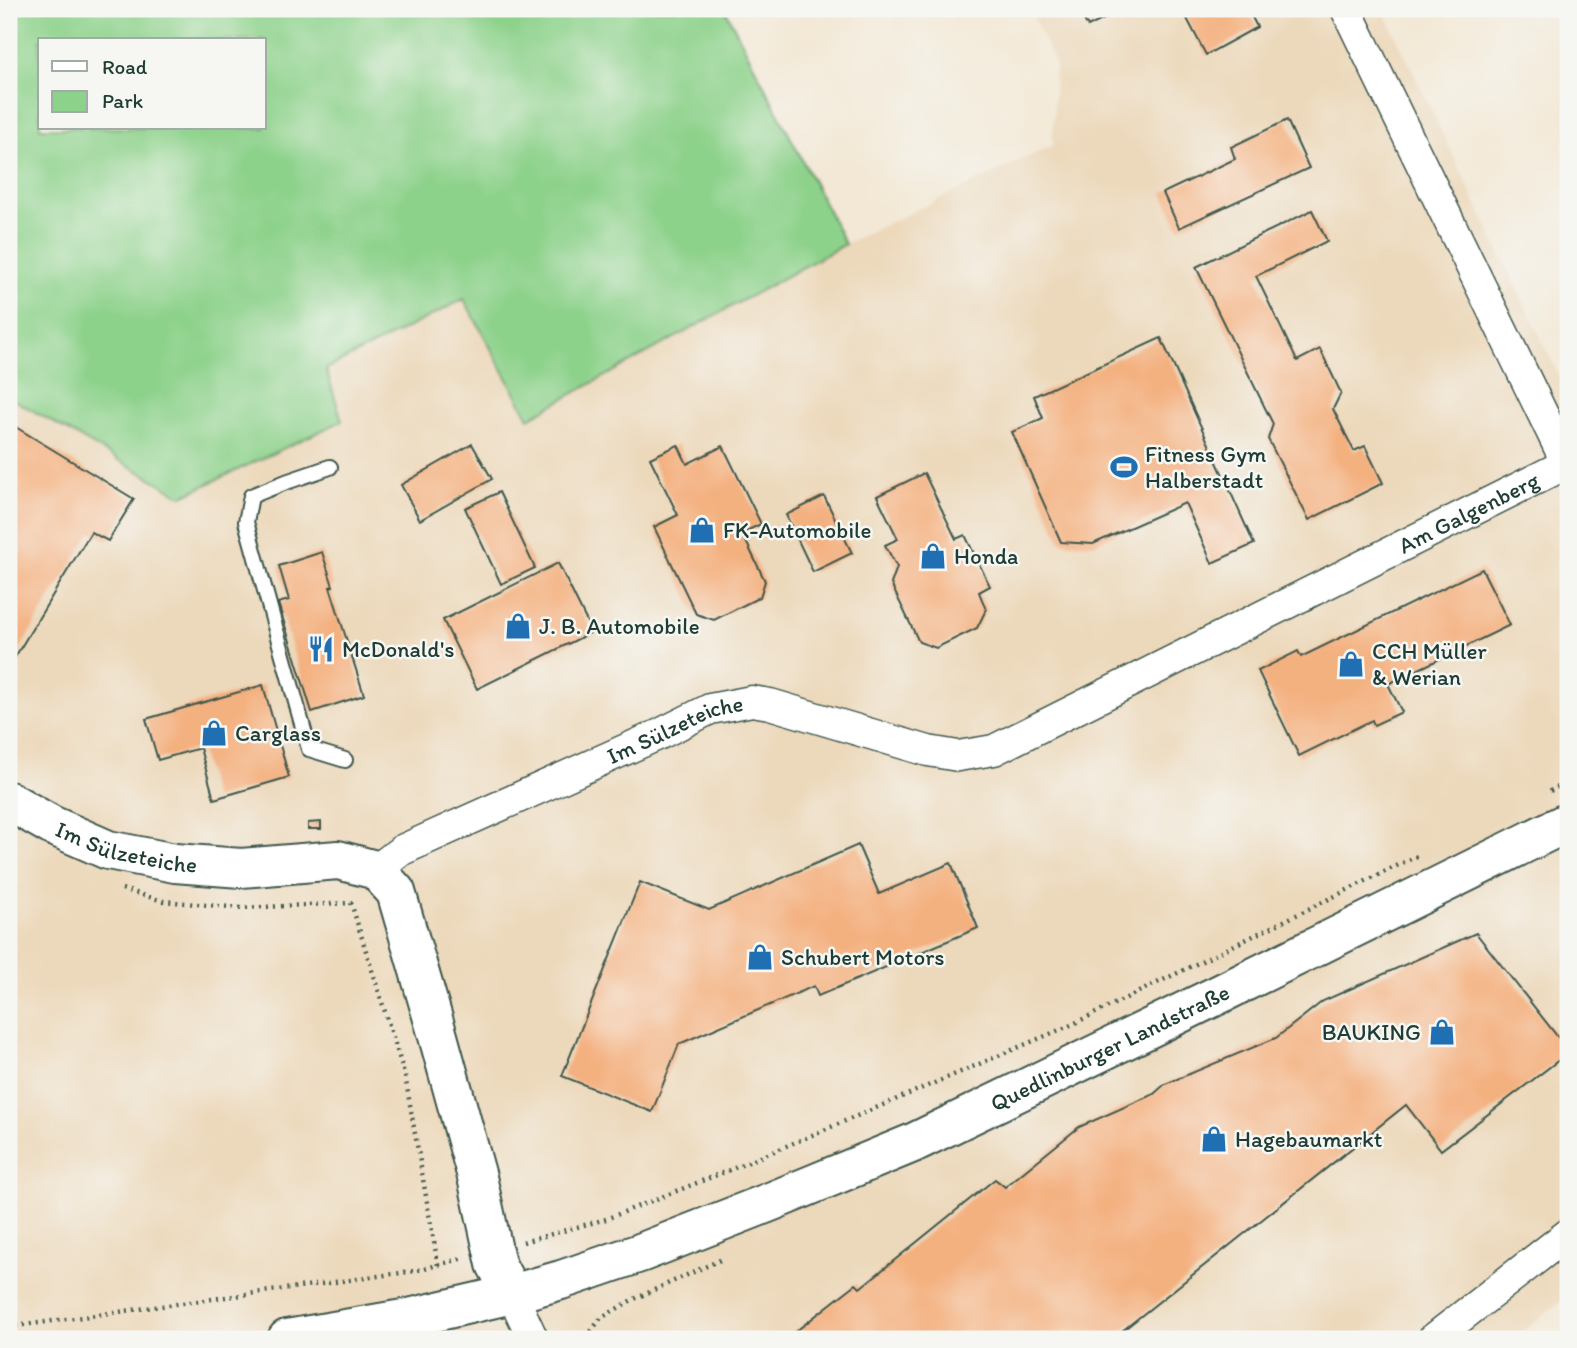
<svg xmlns="http://www.w3.org/2000/svg" width="1577" height="1348" font-family="Itim,sans-serif">
<style>
.built{fill:#ecd8ba}
.green{fill:#8dd28b;stroke:#568860;stroke-width:2;fill-rule:evenodd}
.building{fill:#f4b180}
.lines{fill:none;stroke-linecap:round;stroke-linejoin:round}
.lane-casing{stroke:#3f574c;stroke-width:18}
.street-casing{stroke:#3f574c;stroke-width:33}
.secondary-casing{stroke:#3f574c;stroke-width:42}
.path{stroke:#3f574c;stroke-width:4.5;stroke-dasharray:2 5;stroke-linecap:butt}
.lane{stroke:#fff;stroke-width:14}
.street{stroke:#fff;stroke-width:30}
.secondary{stroke:#fff;stroke-width:38}
.labels{text-anchor:middle;stroke-width:5;stroke-linejoin:round;paint-order:stroke}
.poi-label{font-size:23px;fill:#1f3d34;stroke:#f6f6f2;text-anchor:start}
.street-label{font-size:23px;fill:#1f3d34;stroke:#f6f6f2}
</style>
<rect width="100%" height="100%" fill="#f6f6f2"/>
<filter id="ink" filterUnits="userSpaceOnUse"><feTurbulence type="fractalNoise" baseFrequency=".0143" numOctaves="2"/><feDisplacementMap in="SourceGraphic" scale="14" xChannelSelector="R" yChannelSelector="G"/><feConvolveMatrix kernelMatrix="1 2 1 2 8 2 1 2 1" color-interpolation-filters="sRGB"/></filter>
<filter id="wash" filterUnits="userSpaceOnUse"><feTurbulence type="fractalNoise" baseFrequency=".00686" numOctaves="4" result="noise"/><feDisplacementMap in="SourceGraphic" scale="28" xChannelSelector="R" yChannelSelector="G"/><feGaussianBlur stdDeviation="1.57" result="paint"/><feColorMatrix in="noise" values="0 0 0 0 0 0 0 0 0 0 0 0 0 0 0 0 0 1.4 0 .05"/><feComposite in="paint" operator="in"/></filter>
<g filter="url(#wash)">
<rect width="100%" height="100%" fill="#f3e8d5"/>
<path class="built" d="M1030,9H1383L1568,395V1296L1513,1339H9V397L182,496L342,421L326,369L465,299L529,418L845,244L1053,145L1055,64Z"/>
<path class="green" d="M9,9H725L845,244L529,418L464,299L326,369L342,421L182,496L9,397ZM40,40H264V128H40Z"/>
<g id="blocks">
<g class="building">
<path d="M1078,9H1124L1088,27Z"/>
<path d="M1182,9H1248L1257,27L1206,55Z"/>
<path d="M1287,120L1309,168L1179,228L1163,193L1235,159L1231,147Z"/>
<path d="M1312,210L1327,241L1256,276L1297,361L1320,349L1341,393L1333,409L1354,451L1365,446L1383,483L1309,520L1268,439L1273,424L1196,267Z"/>
<path d="M1161,338L1254,544L1212,563L1185,503L1093,544L1061,542L1012,432L1043,418L1034,396Z"/>
<path d="M9,423L134,499L108,541L91,532L9,667Z"/>
<path d="M472,444L492,479L420,520L401,485Z"/>
<path d="M678,445L687,464L723,446L761,524L742,533L765,581L760,597L714,620L696,614L654,527L678,515L650,458Z"/>
<path d="M924,473L956,539L965,535L990,586L979,592L986,610L977,628L936,648L919,642L891,584L897,567L885,545L898,539L877,496Z"/>
<path d="M499,492L535,568L501,584L465,508Z"/>
<path d="M824,496L852,553L813,572L786,515Z"/>
<path d="M322,552L333,586L330,587L364,695L312,712L278,603L289,600L279,566Z"/>
<path d="M558,563L592,632L477,689L443,620Z"/>
<path d="M1482,569L1510,625L1388,684L1402,712L1374,725L1372,720L1299,756L1258,671L1298,651L1301,657Z"/>
<path d="M263,685L289,777L214,799L200,748L158,760L146,719Z"/>
<path d="M321,822V829H308V823Z"/>
<path d="M858,845L879,894L951,863L978,928L818,996L814,986L679,1044L652,1112L562,1076L640,882L709,910Z"/>
<path d="M1476,933L1568,1050V1053L1441,1150L1406,1105L1112,1339H786L856,1284L860,1288L995,1179L1005,1187L1079,1127L1154,1094L1165,1084L1276,1038L1323,1001Z"/>
</g>
</g>
</g>
<g filter="url(#ink)">
<use href="#blocks" fill-opacity="0" stroke="#3f574c" stroke-width="2"/>
<g class="lines">
<g class="lane-casing">
<path id="lane" d="M330,467L286,482L251,496L246,522L309,749L345,760"/>
</g>
<g class="street-casing">
<g id="street">
<path d="M1346,9L1567,464"/>
<path id="s1" d="M376,870L402,850L660,734L710,709L752,701L770,704L928,751L958,756L994,750L1568,463"/>
<path d="M512,1294L533,1339"/>
<path d="M1433,1339L1568,1234"/>
</g>
</g>
<g class="secondary-casing">
<g id="secondary">
<path id="s2" d="M9,801L51,825L108,850L175,863L241,868L338,860L376,870L396,892L436,1029L477,1177L496,1264L512,1294"/>
<path id="s3" d="M287,1339L409,1318L512,1294L561,1280L640,1253L770,1202L913,1143L1222,993L1568,822"/>
</g>
</g>
<g class="path">
<path d="M1550,791L1568,782"/>
<path d="M122,889L163,901L241,908L351,903L405,1076L438,1265"/>
<path d="M523,1242L606,1219L737,1167L1071,1025L1417,856"/>
<path d="M9,1327L415,1271L464,1258"/>
<path d="M572,1339L589,1334L601,1318L632,1300L720,1260"/>
</g>
<use href="#lane" class="lane"/>
<use href="#street" class="street"/>
<use href="#secondary" class="secondary"/>
</g>
</g>
<defs>
<g id="stadium-bare" transform="scale(2.1)"><path d="M0-5a6.5 5 0 1 0 0 10a6.5 5 0 1 0 0-10ZM-3.5-1.8h7v3.6h-7Z" fill="#1f6fb2" stroke="#f6f6f2" stroke-width="2.5" paint-order="stroke"/></g>
<g id="shop-bare" transform="scale(2.1)"><path d="M-5-2.5h2.3a2.7 3.5 0 0 1 5.4 0H5L5.5 6h-11ZM-1.5-2.5h3a1.5 2.3 0 0 0-3 0Z" fill="#1f6fb2" stroke="#f6f6f2" stroke-width="2.5" paint-order="stroke"/></g>
<g id="restaurant-bare" transform="scale(2.1)"><path d="M-5-6h1v4h1v-4h1v4h1v-4h1v5L-1.5 .5V6h-2V.5L-5-1ZM5-6V6H3V1.5H1.5Q1.5-4 5-6Z" fill="#1f6fb2" stroke="#f6f6f2" stroke-width="2.5" paint-order="stroke"/></g>
</defs>
<g fill-rule="evenodd">
<use href="#stadium-bare" x="1124" y="467"/>
<use href="#shop-bare" x="702" y="530"/>
<use href="#shop-bare" x="933" y="556"/>
<use href="#shop-bare" x="518" y="626"/>
<use href="#restaurant-bare" x="321" y="649"/>
<use href="#shop-bare" x="1351" y="664"/>
<use href="#shop-bare" x="214" y="733"/>
<use href="#shop-bare" x="760" y="957"/>
<use href="#shop-bare" x="1442" y="1032"/>
<use href="#shop-bare" x="1214" y="1139"/>
</g>
<g class="labels">
<g class="poi-label">
<text x="1145" y="462">Fitness Gym<tspan x="1145" dy="26">Halberstadt</tspan></text>
<text x="723" y="538">FK-Automobile</text>
<text x="954" y="564">Honda</text>
<text x="539" y="634">J. B. Automobile</text>
<text x="342" y="657">McDonald's</text>
<text x="1372" y="659">CCH Müller<tspan x="1372" dy="26">&amp; Werian</tspan></text>
<text x="235" y="741">Carglass</text>
<text x="781" y="965">Schubert Motors</text>
<text x="1421" y="1040" text-anchor="end">BAUKING</text>
<text x="1235" y="1147">Hagebaumarkt</text>
</g>
<g class="street-label">
<text dy="8" stroke="none"><textPath href="#s1" startOffset="1195">Am Galgenberg</textPath></text>
<text dy="8" stroke="none"><textPath href="#s1" startOffset="332">Im Sülzeteiche</textPath></text>
<text dy="8" stroke="none"><textPath href="#s2" startOffset="128">Im Sülzeteiche</textPath></text>
<text dy="8" stroke="none"><textPath href="#s3" startOffset="877">Quedlinburger Landstraße</textPath></text>
</g>
</g>
<rect width="1577" height="1348" fill="none" stroke="#f6f6f2" stroke-width="35"/>
<rect x="38" y="38" width="228" height="91" fill="#f6f6f2" stroke="#a0aca6" stroke-width="2"/>
<rect x="52" y="61" width="35" height="10" fill="#ffffff" stroke="#a0aca6" stroke-width="2"/>
<text x="102" y="74" font-size="21" fill="#1f3d34">Road</text>
<rect x="52" y="91" width="35" height="21" fill="#8dd28b" stroke="#a0aca6" stroke-width="2"/>
<text x="102" y="108" font-size="21" fill="#1f3d34">Park</text>
</svg>
